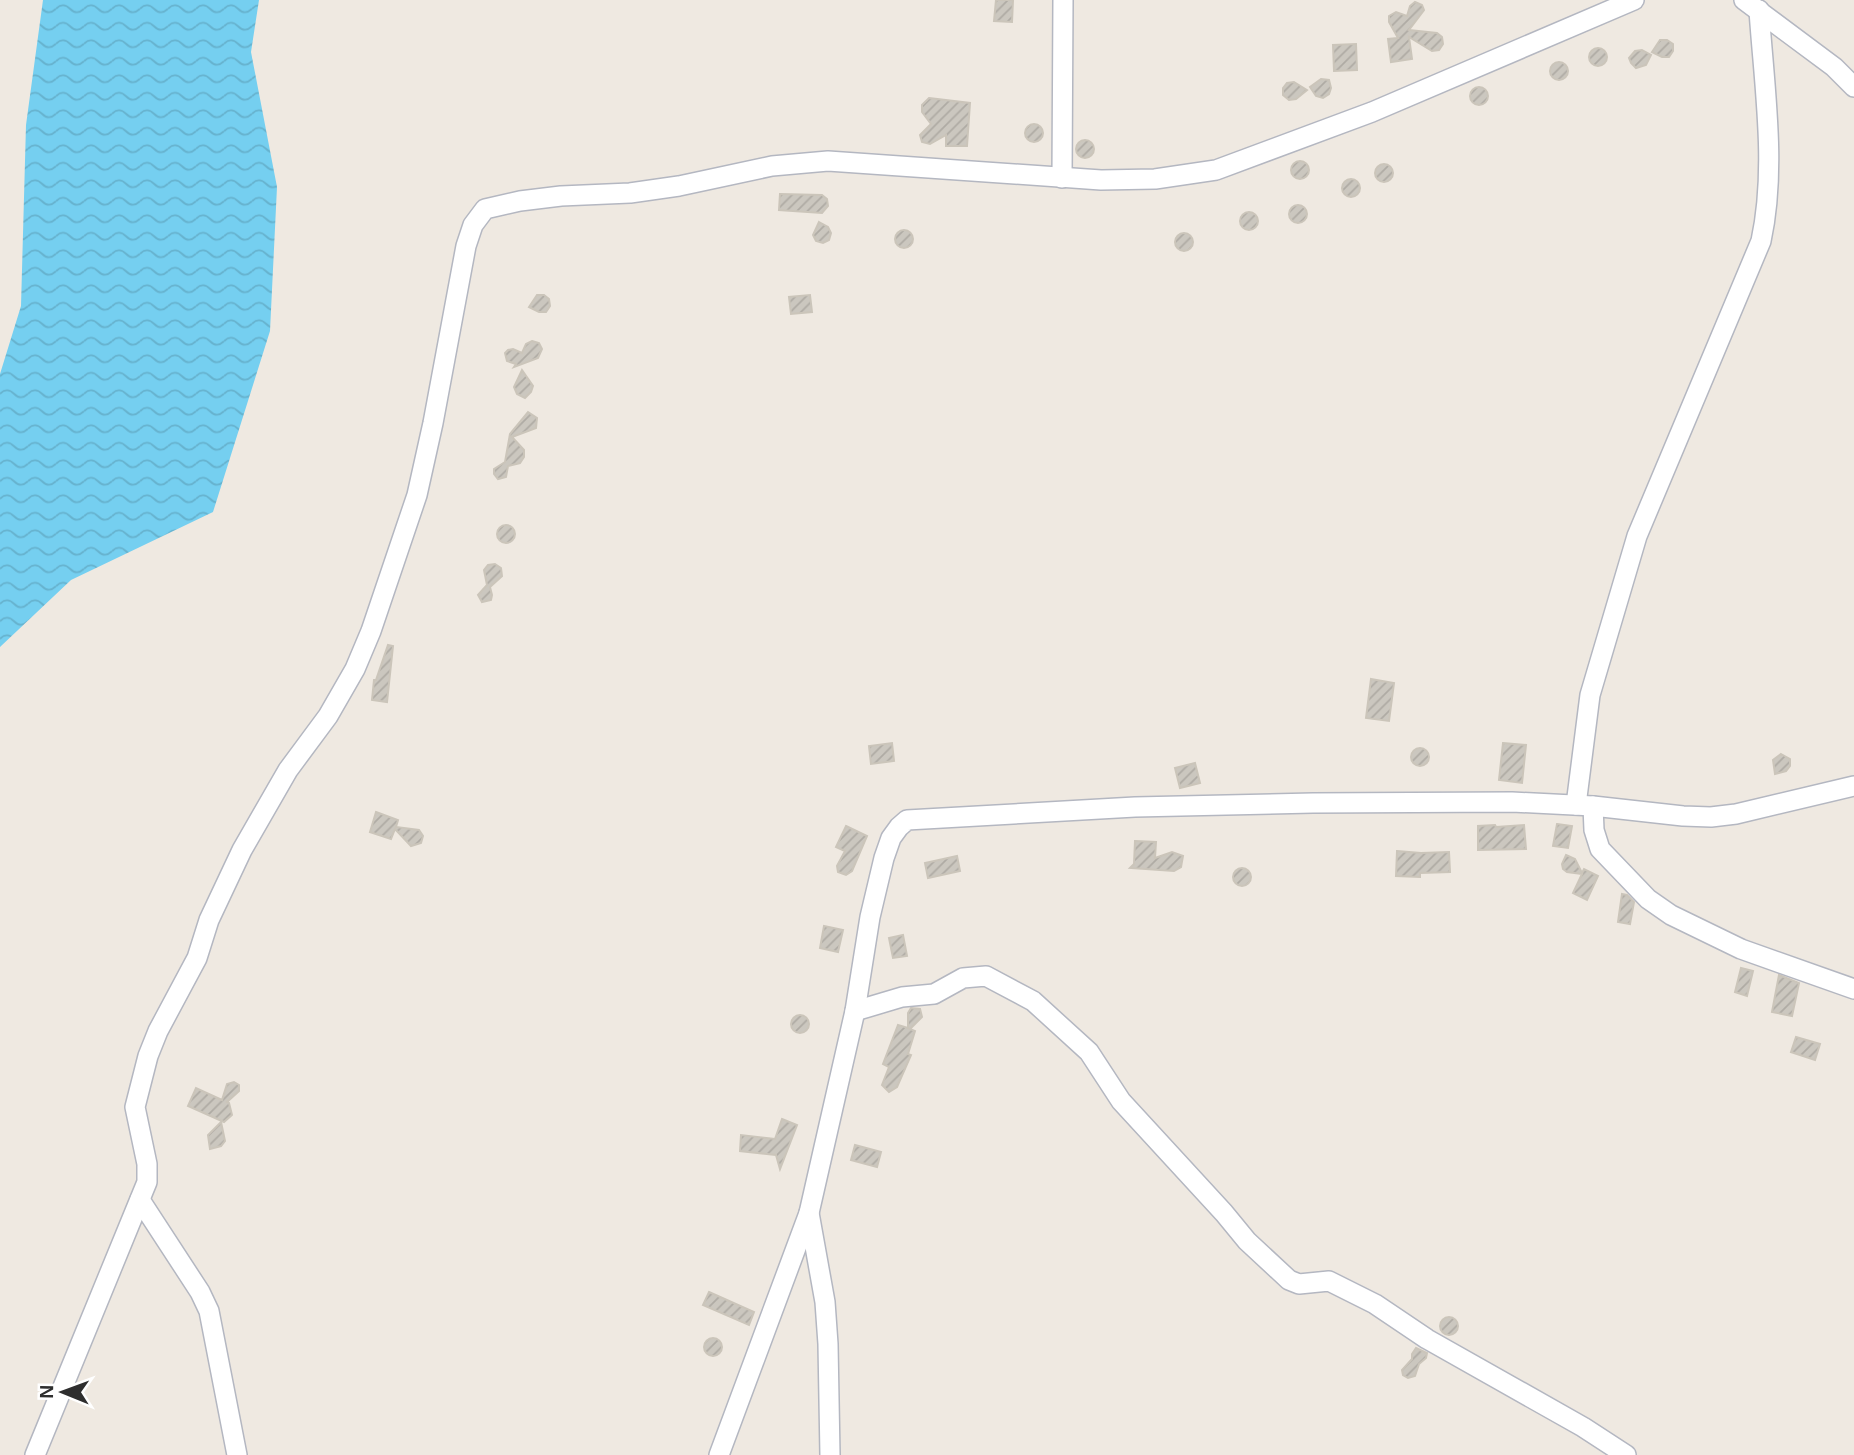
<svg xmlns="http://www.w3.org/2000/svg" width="1854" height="1455" font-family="Arial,sans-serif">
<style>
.water{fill:url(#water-waves)}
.building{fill:url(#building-hatch);stroke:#cbc5ba;stroke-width:2}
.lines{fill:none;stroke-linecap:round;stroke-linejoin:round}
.minor-casing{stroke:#b4b7c1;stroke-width:22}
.minor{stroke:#fff;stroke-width:19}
</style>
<defs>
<pattern id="water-waves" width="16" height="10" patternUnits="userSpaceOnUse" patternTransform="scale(1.75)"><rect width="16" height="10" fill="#75cff0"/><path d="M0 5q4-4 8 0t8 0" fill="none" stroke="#66b2ce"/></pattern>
<pattern id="building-hatch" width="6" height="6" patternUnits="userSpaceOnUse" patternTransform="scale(1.75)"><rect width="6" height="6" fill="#cbc7bf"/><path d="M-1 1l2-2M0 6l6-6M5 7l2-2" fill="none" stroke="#afaba4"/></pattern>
</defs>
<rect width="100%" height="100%" fill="#efe9e1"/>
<path class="water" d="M43,0H259L251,52L277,187L270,331L213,512L71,580L0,647V374L21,306L26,125Z"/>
<g class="building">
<path d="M996,0H1013L1012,22L994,21Z"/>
<path d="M1415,2L1422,5L1424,10L1409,30L1437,33L1442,37L1443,44L1439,50L1432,51L1409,37L1412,59L1391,62L1388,39L1398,38L1389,22V16L1396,12L1407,16L1410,6Z"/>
<path d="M1660,40H1667L1673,44V51L1669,57H1662L1652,52Z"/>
<path d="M1356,44L1357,70L1334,71L1333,45Z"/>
<circle cx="1598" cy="57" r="9"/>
<path d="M1642,50L1651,55L1646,65L1636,68L1631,63L1629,58L1635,51Z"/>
<circle cx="1559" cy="71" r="9"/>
<path d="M1321,79L1329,80L1331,88L1329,94L1323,98L1316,96L1310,87Z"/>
<path d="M1294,82L1307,90L1296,99L1289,100L1283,95V88L1287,83Z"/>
<circle cx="1479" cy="96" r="9"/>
<path d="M929,98L970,103L967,146H946V135L930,144L922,142L920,135L931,124L922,112V105Z"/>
<circle cx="1034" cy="133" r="9"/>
<circle cx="1085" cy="149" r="9"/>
<circle cx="1300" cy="170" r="9"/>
<circle cx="1384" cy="173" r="9"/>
<circle cx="1351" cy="188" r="9"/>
<path d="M780,194L822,195L827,199L828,206L822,213L779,210Z"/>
<circle cx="1298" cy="214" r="9"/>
<circle cx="1249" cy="221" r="9"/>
<path d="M819,222L828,227L831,233L829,240L823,243L816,241L813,235Z"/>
<circle cx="904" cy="239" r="9"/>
<circle cx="1184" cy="242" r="9"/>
<path d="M537,295H544L549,299L550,306L546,312H539L529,307Z"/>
<path d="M810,295L812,312L791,314L789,297Z"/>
<path d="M532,341L539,343L542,349L538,358L514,367L516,364L507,361L505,353L508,350L513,349L522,353L526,344Z"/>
<path d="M522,370L533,386L531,392L525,398L517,394L514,387Z"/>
<path d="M528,412L537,418L536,428L512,437L524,450V457L520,463L508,466L506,477L498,479L494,474V469L505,462L510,434Z"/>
<circle cx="506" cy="534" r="9"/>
<path d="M495,564L501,568L502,576L490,587L492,595L491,600L482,602L478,595L487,585L484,570L488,565Z"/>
<path d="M388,645L393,646L387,702L372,700L374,680H376Z"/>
<path d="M1371,679L1394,683L1389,721L1366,718Z"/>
<path d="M892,743L894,761L871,764L869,746Z"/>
<path d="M1503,743L1526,745L1522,783L1499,780Z"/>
<circle cx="1420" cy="757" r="9"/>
<path d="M1781,754L1790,759V766L1786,771L1775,774L1773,760Z"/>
<path d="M1195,763L1200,783L1180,788L1175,768Z"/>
<path d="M376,812L398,820L396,827L419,830L423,836L421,843L411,846L395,829L391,839L370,832Z"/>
<path d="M1557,824L1572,826L1568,848L1553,846Z"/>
<path d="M1495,825L1496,827L1524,825L1526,849L1478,850V826Z"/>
<path d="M846,826L867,836L852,871L846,875L838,872L837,866L845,851L836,847Z"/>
<path d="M1135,841L1156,842L1155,858L1172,852L1183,856L1181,867L1174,871L1130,868L1134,864Z"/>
<path d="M1397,851L1421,853L1449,852L1450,872L1420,873V877L1396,876Z"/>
<path d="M1566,855L1575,859L1582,873L1584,869L1598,876L1587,900L1573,893L1582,874L1567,872L1563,869L1562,864Z"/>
<path d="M957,856L960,871L928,878L925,863Z"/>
<circle cx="1242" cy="877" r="9"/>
<path d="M1622,894L1627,895L1634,902L1630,924L1618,922Z"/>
<path d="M824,926L843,930L838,952L820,948Z"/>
<path d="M903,935L907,956L893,958L889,938Z"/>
<path d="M1741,968L1753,971L1747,996L1735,992Z"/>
<path d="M1779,975L1799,983L1792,1016L1772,1012Z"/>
<path d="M911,1008L920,1009L922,1017L910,1029L915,1031L908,1054L911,1055L897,1087L889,1092L882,1085L889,1067L883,1064L898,1025L908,1028V1013Z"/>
<circle cx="800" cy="1024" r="9"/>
<path d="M1796,1037L1820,1044L1815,1060L1791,1052Z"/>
<path d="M234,1082L239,1085V1091L227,1102L229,1103L232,1115L224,1122L188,1106L196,1088L222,1100L227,1084Z"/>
<path d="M782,1119L797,1125L780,1169L776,1155L740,1151L741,1135L775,1139Z"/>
<path d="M221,1122L225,1141L221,1146L210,1149L208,1135Z"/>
<path d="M855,1145L881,1152L877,1167L851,1160Z"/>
<path d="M709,1292L754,1312L749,1325L703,1305Z"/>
<circle cx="1449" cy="1326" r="9"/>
<circle cx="713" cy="1347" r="9"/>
<path d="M1416,1348L1427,1353L1426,1358L1419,1364L1415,1376L1408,1378L1403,1375L1402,1370L1412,1359V1354Z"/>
</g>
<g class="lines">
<g class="minor-casing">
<g id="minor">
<path d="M1744,0L1834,67L1854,87"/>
<path d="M1062,178L1063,0"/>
<path d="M1576,805L1590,695L1637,536L1761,241C1777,168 1764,85 1759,10"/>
<path d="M1593,806L1594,830L1600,849L1648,899L1671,915L1741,949L1854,989"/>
<path d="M855,1011L902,997L934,994L963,978L986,976L1033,1001L1089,1052L1121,1101L1224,1213L1247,1241L1289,1280L1299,1284L1329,1281L1375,1304L1427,1339L1583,1427L1626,1455"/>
<path d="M140,1200L200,1292L209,1311L237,1455"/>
<path d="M809,1213L825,1302L828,1344L830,1455"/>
<path d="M35,1455L147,1182V1164L135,1107L148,1056L158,1031L197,958L209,920L242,850L288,770L328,716L355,669L371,631L417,495L433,423L466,246L473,225L485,209L520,201L561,196L630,193L679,186L772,166L828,161L1101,180L1155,179L1216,170L1372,112L1634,0"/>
<path d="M719,1455L809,1213L855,1011L870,917L884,858L891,838L899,827L907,820L1135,807L1313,803L1512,802L1593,806L1683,816L1711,817L1736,814L1854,786"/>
</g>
</g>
<use href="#minor" class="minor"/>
</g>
<g transform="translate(63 1392) rotate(271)" stroke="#ffffff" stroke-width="5" paint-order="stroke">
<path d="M0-5L12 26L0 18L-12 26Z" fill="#2e2e2e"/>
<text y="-10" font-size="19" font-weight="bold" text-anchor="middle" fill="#2e2e2e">N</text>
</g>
</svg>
